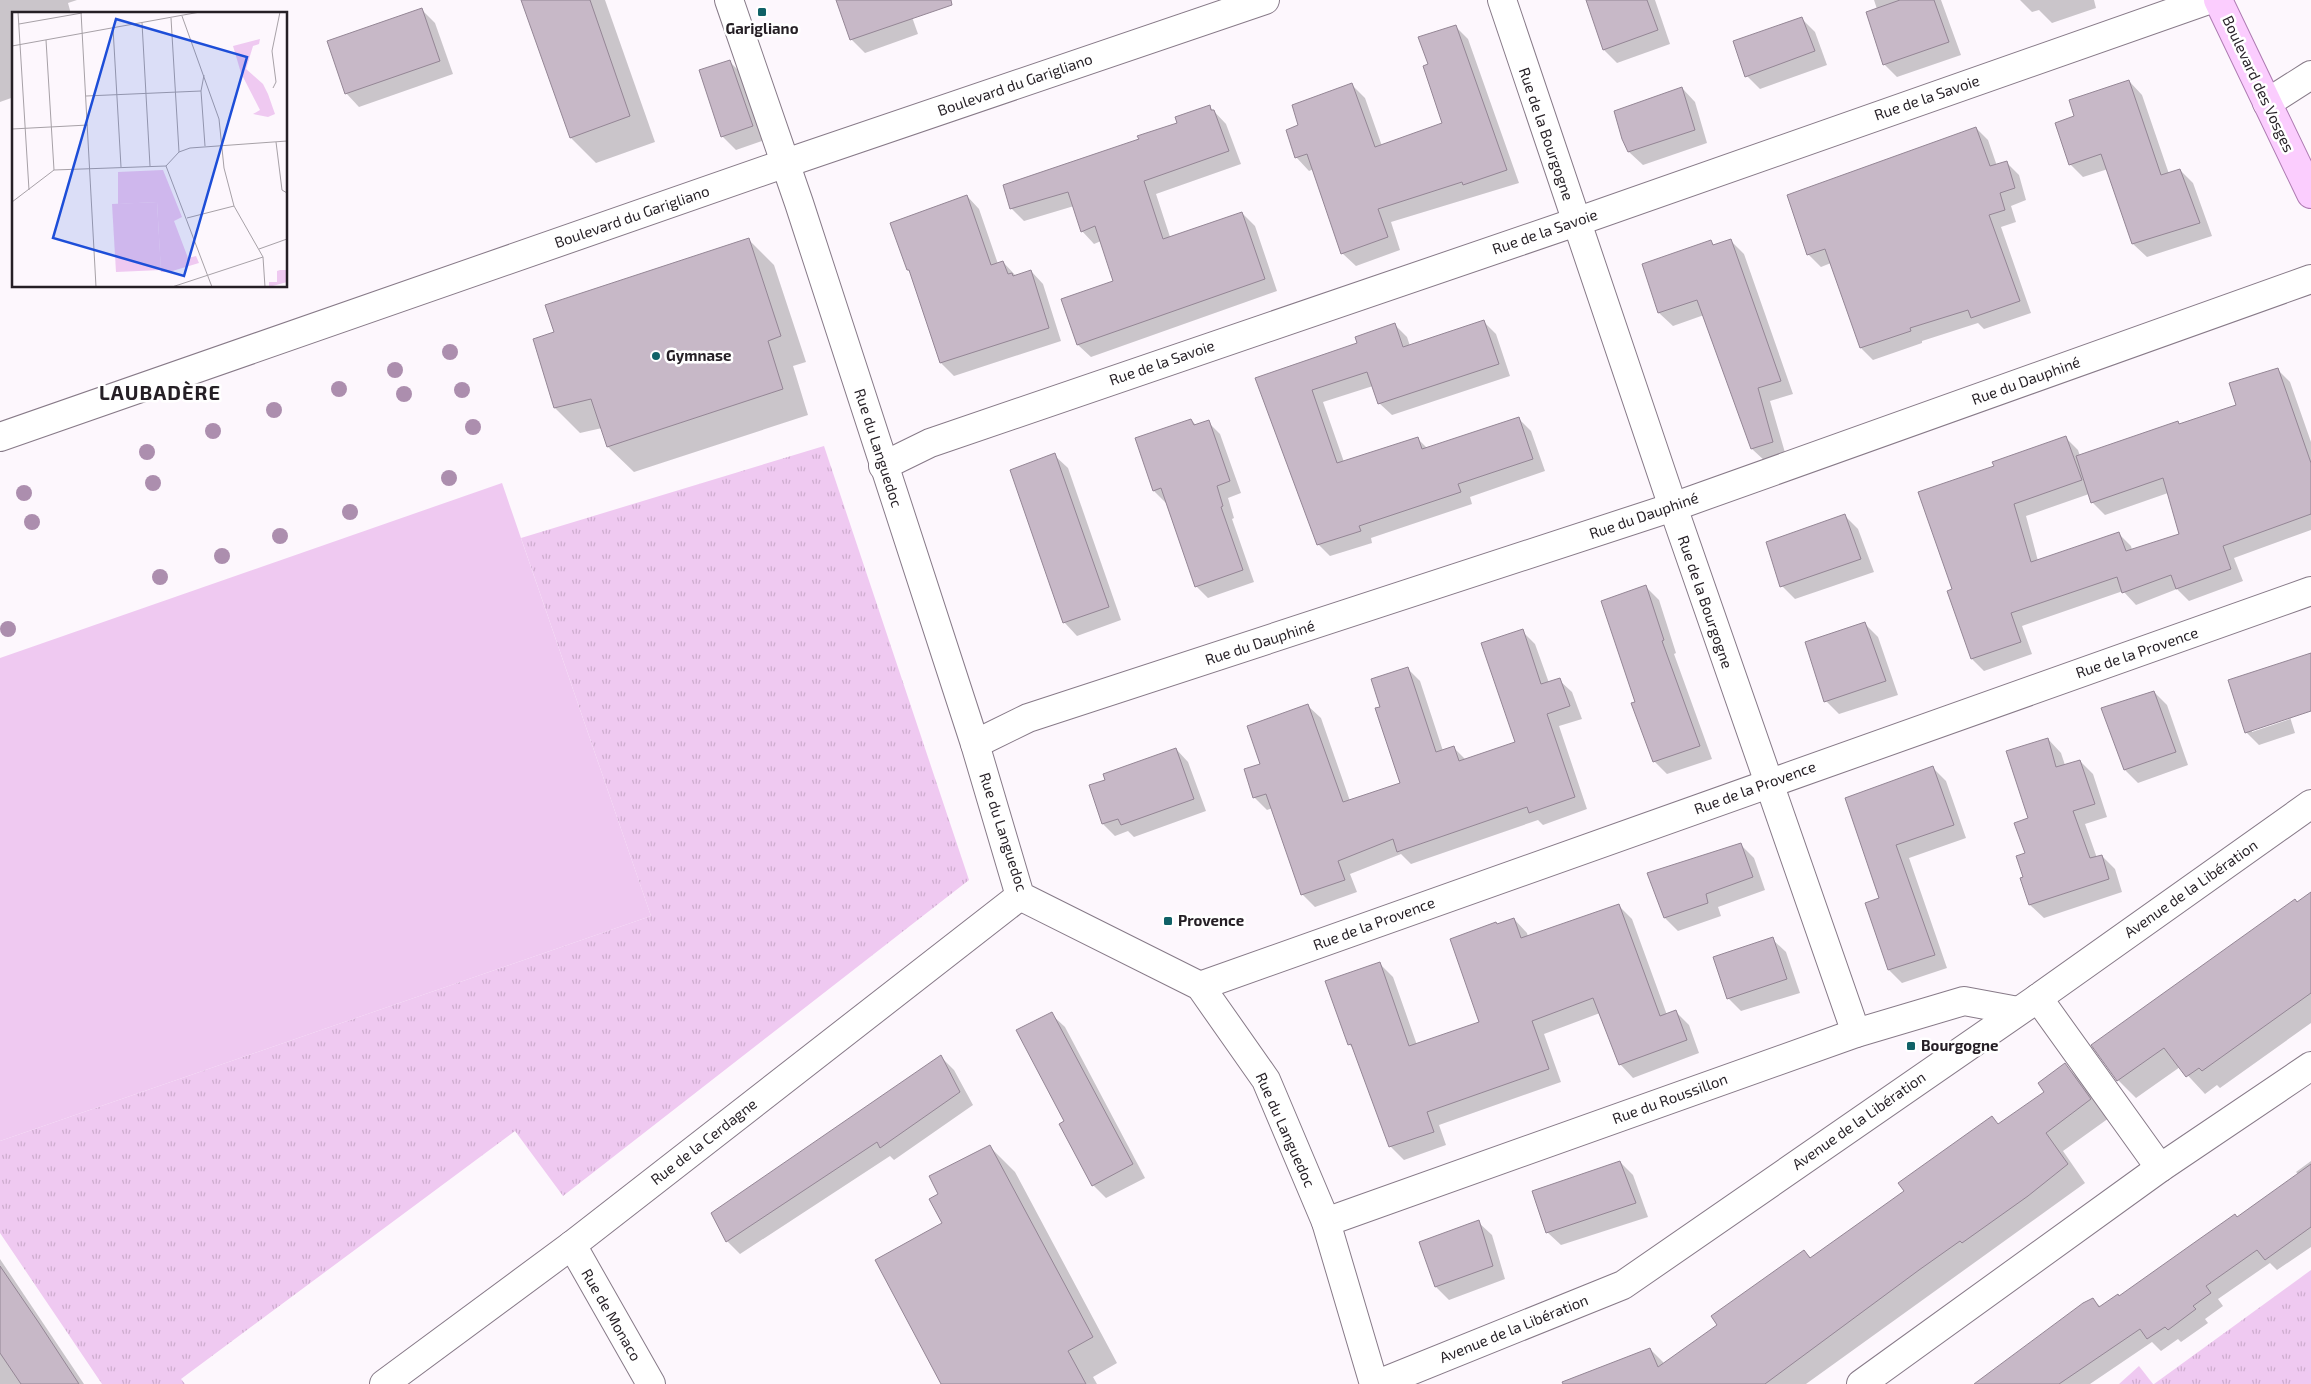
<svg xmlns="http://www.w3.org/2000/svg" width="2311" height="1384" font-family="'Exo 2',sans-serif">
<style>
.grass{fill:url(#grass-tufts)}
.pitch{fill:#efc9f1}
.shadow{fill:#0003;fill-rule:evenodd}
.building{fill:#c7b8c7;stroke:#948695}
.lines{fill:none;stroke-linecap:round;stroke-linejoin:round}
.minor-casing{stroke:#877a88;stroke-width:30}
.major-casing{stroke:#ae7bb2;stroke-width:30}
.minor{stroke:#fff;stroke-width:28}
.major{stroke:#fbcdfe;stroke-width:28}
.tree{fill:#ac8eae}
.poi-dot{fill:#106167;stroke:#fff;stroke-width:2}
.labels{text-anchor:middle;stroke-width:5;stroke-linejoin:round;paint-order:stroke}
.poi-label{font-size:15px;font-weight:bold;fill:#251f25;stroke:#fff;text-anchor:start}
.street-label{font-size:15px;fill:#251f25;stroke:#fff}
.district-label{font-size:20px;font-weight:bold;letter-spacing:1px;fill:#251f25;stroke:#fff}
.inset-road{fill:none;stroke:#a7a1a7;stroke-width:1}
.view{fill:#1d4ed8;fill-opacity:0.15;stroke:#1d4ed8;stroke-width:2.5}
.inset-edge{fill:none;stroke:#251f25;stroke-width:2.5}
</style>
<defs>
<pattern id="grass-tufts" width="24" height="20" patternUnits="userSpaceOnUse" patternTransform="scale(1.25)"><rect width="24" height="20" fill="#efc9f1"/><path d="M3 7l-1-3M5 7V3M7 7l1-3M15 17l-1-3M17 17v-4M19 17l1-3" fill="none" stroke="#cdacce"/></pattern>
</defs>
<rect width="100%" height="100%" fill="#fdf7fd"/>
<g class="grass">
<path d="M824,446L969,880L563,1196L515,1131L181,1379L185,1384H102L0,1233V1141L651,916L521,538Z"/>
<path d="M2311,1270V1384H2154Z"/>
<path d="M2139,1366L2153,1384H2119Z"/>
</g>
<path class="pitch" d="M502,483L651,916L0,1141V658Z"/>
<g class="shadow">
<path d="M0,0H77L68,3L71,14H14V97L0,102Z"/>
<path d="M522,0H605L655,142L596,163L571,138Z"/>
<path d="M838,0H906L918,34L865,53L851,39Z"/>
<path d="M1587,0H1655L1670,44L1617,63L1604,50Z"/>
<path d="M1874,0H1941L1961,55L1897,77L1884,64L1877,9Z"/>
<path d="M2020,0H2094L2096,8L2052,23L2039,10L2032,12Z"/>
<path d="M422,10L435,23L453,74L359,107L346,93Z"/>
<path d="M1802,19L1815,32L1827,65L1760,89L1747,76Z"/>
<path d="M1455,26L1468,39L1519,183L1391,222L1400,250L1356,266L1342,253L1314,169L1309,171L1296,157L1300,126L1352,85L1365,98L1382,146L1444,124L1429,65Z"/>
<path d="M730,62L743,75L765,140L736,150L723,137L701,71Z"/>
<path d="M2129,81L2142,95L2169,174L2180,170L2193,183L2212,236L2147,257L2133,244L2108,169L2083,177L2070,164L2076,117Z"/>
<path d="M1682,88L1695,102L1707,143L1643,165L1629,152L1623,139Z"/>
<path d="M1209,106L1226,124L1241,164L1156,194L1170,237L1242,213L1255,226L1277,291L1091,357L1078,345L1063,300L1114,282L1101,241L1094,244L1082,231L1074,206L1024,221L1011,208L1140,140L1178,123Z"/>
<path d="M1976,128L1988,140L1997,166L2007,163L2019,175L2026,200L2011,206L2016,222L2001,227L2031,313L1984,329L1978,323L1922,341V343L1873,360L1861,348L1831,263L1821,267L1808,254Z"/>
<path d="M967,196L979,209L998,264L1003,262L1016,276L1031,271L1043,284L1061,341L954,376L941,363L911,273L908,270Z"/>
<path d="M749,240L774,265L806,362L793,366L808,415L634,472L608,447L602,428L580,433L555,408V333Z"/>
<path d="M1731,241L1744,254L1793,394L1770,401L1786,456L1766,462L1752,449L1704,315L1673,326L1659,313L1643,265L1711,242L1715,246Z"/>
<path d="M1484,322L1496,334L1510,376L1392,415L1379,403L1373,386L1323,402L1344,462L1417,438L1428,449L1519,419L1531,431L1545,471L1470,497L1472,504L1371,538L1372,543L1330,556L1318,544L1257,379L1359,344L1395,325L1407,337L1410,346Z"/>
<path d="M2278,370L2290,382L2311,442V530L2234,558L2243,581L2189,601L2177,589L2136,605L2123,591L2022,626L2032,654L1984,671L1972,659L1954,590L1995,467L2066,438L2078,450L2080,456L2180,425L2238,405ZM2168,493L2180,535L2132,550L2131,546L2118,533L2038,561L2026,516L2089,494L2092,502L2105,515Z"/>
<path d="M1191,420L1197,426L1208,422L1220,434L1241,493L1228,498L1234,518L1232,519L1254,582L1208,598L1196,586L1166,503L1154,491L1137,439Z"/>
<path d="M1054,455L1068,468L1121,620L1077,636L1064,622Z"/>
<path d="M1845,516L1858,529L1874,572L1795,599L1782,586Z"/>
<path d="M1646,587L1659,600L1676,653L1674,654L1712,759L1667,774L1654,761L1637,702Z"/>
<path d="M1864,623L1878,637L1898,695L1839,714L1826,701Z"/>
<path d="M1522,631L1535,644L1549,683L1559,680L1572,692L1582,719L1559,726L1587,809L1543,825L1538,820L1411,864L1401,854L1350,874L1357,892L1315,907L1302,894L1273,808L1267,810L1254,797L1262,765L1308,706L1321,718L1350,801L1402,784L1381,707L1407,668L1420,681L1443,751L1453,747L1466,760L1516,743Z"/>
<path d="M2311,655V710L2290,717L2295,733L2259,745L2246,732ZM2289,717L2290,719L2252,732V729Z"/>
<path d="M2154,692L2167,705L2188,765L2138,783L2125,770Z"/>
<path d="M2048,739L2061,753L2065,765L2080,761L2093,774L2107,817L2085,824L2097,858L2102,856L2115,869L2122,892L2044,918L2030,905L2022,879L2025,878L2030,819Z"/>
<path d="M1176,749L1188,762L1206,811L1134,837L1128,831L1115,836L1103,824L1091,786L1107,781Z"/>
<path d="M1933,768L1946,781L1966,838L1909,858L1947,968L1902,983L1889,970L1866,903L1881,899L1846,798Z"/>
<path d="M1741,845L1754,858L1765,890L1718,907L1721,916L1678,931L1665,918Z"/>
<path d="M2311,896V1023L2220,1088L2217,1085L2205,1094L2180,1067L2136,1098L2118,1080L2297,903Z"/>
<path d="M1619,906L1632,919L1667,1015L1676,1012L1689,1025L1699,1053L1633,1078L1620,1064L1600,1013L1544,1034L1561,1082L1439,1125L1446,1145L1404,1160L1391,1147L1355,1050L1349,1044L1380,964L1393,977L1417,1045L1480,1023L1498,925L1514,919L1527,933L1528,937Z"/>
<path d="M1772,939L1786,952L1800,993L1741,1011L1728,998Z"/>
<path d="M1051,1014L1065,1027L1145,1178L1106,1198L1093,1185L1065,1122Z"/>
<path d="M941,1057L954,1070L973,1105L894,1160L890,1156L740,1254L727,1241Z"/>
<path d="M2065,1065L2083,1083L2109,1118L2063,1151L2085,1183L1806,1384H1718L1719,1326L1804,1251L1812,1259L2045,1092Z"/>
<path d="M989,1146L1015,1172L1117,1363L1093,1377L1097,1384H943L944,1223L940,1195Z"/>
<path d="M2311,1161V1247L2277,1270L2270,1263L2218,1299L2223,1306L2205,1319L2208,1323L2181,1342L2178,1339L2161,1351L2152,1342L2090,1384H1976L2092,1299L2101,1307L2119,1297L2237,1218L2298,1174L2296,1172Z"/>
<path d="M1620,1162L1633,1175L1648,1217L1561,1245L1547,1232Z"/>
<path d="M1478,1222L1492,1235L1505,1279L1449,1300L1436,1287L1421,1243Z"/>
<path d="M0,1259L84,1384H0Z"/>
<path d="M1650,1349L1663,1362L1667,1372L1675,1384H1611Z"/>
</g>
<g class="building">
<path d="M521,0H590L630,116L570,138Z"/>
<path d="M836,0H951L952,5L850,40Z"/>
<path d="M1586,0H1647L1658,30L1603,50Z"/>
<path d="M1900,0H1934L1949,42L1883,65L1866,12Z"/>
<path d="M422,8L440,61L345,94L327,41Z"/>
<path d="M1802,17L1815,51L1745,77L1733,41Z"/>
<path d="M1456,25L1507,170L1463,185L1462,182L1378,209L1388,237L1341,254L1307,154L1295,158L1286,130L1298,125L1292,105L1352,83L1375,147L1442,123L1423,66L1428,64L1418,37Z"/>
<path d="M730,60L753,126L721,137L699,70Z"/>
<path d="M2129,80L2161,175L2180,169L2200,223L2132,244L2101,154L2069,165L2055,123L2074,116L2069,100Z"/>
<path d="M1682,87L1695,130L1628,152L1622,139L1614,111Z"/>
<path d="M1210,105L1211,110H1214L1229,151L1144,181L1163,239L1242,212L1265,279L1077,345L1061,299L1113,281L1095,226L1081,232L1068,192L1010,209L1003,185L1139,139L1137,136L1177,123L1175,117Z"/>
<path d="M1976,127L1990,166L2007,161L2015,188L2000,193L2005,210L1989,215L2020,301L1971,318L1968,310L1910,328L1911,331L1860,348L1825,249L1807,255L1787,195Z"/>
<path d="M967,195L991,265L1003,261L1008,274L1012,273L1013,276L1031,270L1049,328L940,363L909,270H907L890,223Z"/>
<path d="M749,238L781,336L768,341L783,389L607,447L591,399L554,408L533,339L554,332L545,305Z"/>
<path d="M1731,239L1781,381L1758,388L1773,442L1751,449L1697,300L1658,313L1642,264L1711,240L1713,245Z"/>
<path d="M1484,320L1499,364L1378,404L1367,372L1312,390L1337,463L1418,437L1422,449L1519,417L1533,459L1458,484L1461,492L1359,526L1361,531L1317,545L1255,378L1357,343L1355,337L1395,323L1403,347Z"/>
<path d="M2278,368L2311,463V514L2223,546L2231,569L2176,589L2171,575L2122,593L2117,577L2011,613L2021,642L1971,659L1947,591L1952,589L1918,492L1994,466L1992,462L2066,436L2082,480L2014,504L2031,562L2119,532L2126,551L2179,534L2163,478L2091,503L2076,456L2178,421L2179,424L2236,405L2229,383Z"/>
<path d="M1191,419L1194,425L1209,420L1230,481L1217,486L1223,506L1221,507L1243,570L1195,587L1161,488L1153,491L1135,438Z"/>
<path d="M1055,453L1109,607L1063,623L1010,470Z"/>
<path d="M1845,514L1861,559L1780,587L1766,542Z"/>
<path d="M1646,585L1664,640L1662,641L1700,746L1653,762L1631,703L1635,702L1601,601Z"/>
<path d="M1865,622L1886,681L1824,702L1805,642Z"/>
<path d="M1523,629L1541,684L1560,678L1570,706L1547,714L1575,797L1529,813L1527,807L1397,852L1393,839L1338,861L1345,880L1301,895L1266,794L1253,798L1244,769L1260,764L1247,726L1308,704L1343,802L1400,783L1375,708L1380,707L1371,679L1408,667L1436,752L1454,746L1459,761L1515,742L1481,643Z"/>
<path d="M2311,653V711L2245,733L2228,680Z"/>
<path d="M2154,691L2176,752L2124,770L2101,708Z"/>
<path d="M2048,738L2056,767L2080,760L2095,804L2073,811L2090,858L2102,855L2109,879L2029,905L2020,878L2023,877L2016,856L2025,853L2014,823L2028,818L2006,751Z"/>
<path d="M1176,748L1194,799L1121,825L1118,819L1102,824L1089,785L1105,780L1103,774Z"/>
<path d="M1933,766L1954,825L1896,845L1935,955L1888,970L1865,903L1879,898L1845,798Z"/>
<path d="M1741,843L1753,877L1706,894L1708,903L1664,918L1647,873Z"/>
<path d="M2311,892V993L2202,1071L2199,1068L2186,1077L2164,1048L2117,1081L2091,1045L2295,899L2297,902Z"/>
<path d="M1619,904L1660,1016L1676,1010L1687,1040L1619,1065L1593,998L1532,1021L1549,1069L1427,1112L1434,1132L1389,1147L1351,1044L1348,1045L1325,981L1380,962L1409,1046L1479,1022L1450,939L1496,922L1497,924L1514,918L1521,938Z"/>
<path d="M1773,937L1787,979L1727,999L1713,957Z"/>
<path d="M1052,1012L1133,1164L1092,1186L1059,1124L1064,1121L1016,1030Z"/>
<path d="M941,1055L960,1092L880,1148L877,1142L726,1242L711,1213Z"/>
<path d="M2065,1063L2091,1099L2046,1133L2068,1164L2028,1196L1962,1243L1960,1241L1919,1270L1765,1384H1563L1562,1382L1650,1348L1658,1367L1717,1325L1711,1316L1804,1250L1810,1258L1904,1191L1898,1183L1992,1116L1998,1124L2044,1092L2038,1083Z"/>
<path d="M990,1145L1093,1337L1068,1351L1086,1384H941L875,1260L942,1223L929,1199L938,1194L929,1176Z"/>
<path d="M1620,1161L1636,1203L1546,1233L1532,1191Z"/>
<path d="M2311,1164V1227L2265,1260L2257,1250L2206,1286L2211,1293L2193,1306L2196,1309L2168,1330L2165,1327L2147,1339L2140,1329L2059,1384H1974L2083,1303L2093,1298L2099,1307L2118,1294L2119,1296L2198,1240L2235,1214L2237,1217Z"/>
<path d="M1479,1220L1493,1266L1435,1287L1419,1242Z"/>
<path d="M0,1266L39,1323L79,1384H21L0,1353Z"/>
</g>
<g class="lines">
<g class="minor-casing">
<g id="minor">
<path d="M729,0L799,203L975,744L1020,896L1200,986L1266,1080L1326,1222L1374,1384"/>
<path d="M1502,0L1673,507L1856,1033"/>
<path d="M2267,103L2311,75"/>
<path d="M0,437L786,163L1265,0"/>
<path d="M883,466L930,443L1576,222L2208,0"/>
<path d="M975,744L1028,718L1673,507L2311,279"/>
<path d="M1200,986L2311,591"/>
<path d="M2038,998L2160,1168L2311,1066"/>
<path d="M1326,1222L1856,1033L1964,1001L2018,1011"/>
<path d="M572,1245L651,1384"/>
<path d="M384,1384L572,1245L1020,896"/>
<path d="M1378,1384L1623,1285L2038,998L2311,804"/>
<path d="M1861,1384L2160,1168"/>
</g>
</g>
<g class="major-casing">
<path id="major" d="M2218,0L2311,194"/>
</g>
<use href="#minor" class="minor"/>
<use href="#major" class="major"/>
</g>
<g class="tree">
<circle cx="450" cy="352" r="8"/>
<circle cx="395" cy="370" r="8"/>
<circle cx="339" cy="389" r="8"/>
<circle cx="462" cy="390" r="8"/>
<circle cx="404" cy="394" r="8"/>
<circle cx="274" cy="410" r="8"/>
<circle cx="473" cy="427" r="8"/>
<circle cx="213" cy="431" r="8"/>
<circle cx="147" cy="452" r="8"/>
<circle cx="449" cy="478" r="8"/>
<circle cx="153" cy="483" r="8"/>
<circle cx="24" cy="493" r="8"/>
<circle cx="350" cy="512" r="8"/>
<circle cx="32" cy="522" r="8"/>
<circle cx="280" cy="536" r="8"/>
<circle cx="222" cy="556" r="8"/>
<circle cx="160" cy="577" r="8"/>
<circle cx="8" cy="629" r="8"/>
</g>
<g class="poi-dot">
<rect x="757" y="7" width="10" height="10" rx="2.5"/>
<circle cx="656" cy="356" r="5"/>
<rect x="1163" y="916" width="10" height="10" rx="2.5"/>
<rect x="1906" y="1041" width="10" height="10" rx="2.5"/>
</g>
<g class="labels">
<g class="poi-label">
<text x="762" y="34" text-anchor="middle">Garigliano</text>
<text x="666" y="361">Gymnase</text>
<text x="1178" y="926">Provence</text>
<text x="1921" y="1051">Bourgogne</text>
</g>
<g class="street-label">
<text transform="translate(2258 84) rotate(65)" y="5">Boulevard des Vosges</text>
<text transform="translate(1015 85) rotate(-19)" y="5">Boulevard du Garigliano</text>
<text transform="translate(1927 98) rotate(-19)" y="5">Rue de la Savoie</text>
<text transform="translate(1546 134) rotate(71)" y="5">Rue de la Bourgogne</text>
<text transform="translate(632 217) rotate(-19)" y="5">Boulevard du Garigliano</text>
<text transform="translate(1545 232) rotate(-19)" y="5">Rue de la Savoie</text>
<text transform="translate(1162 363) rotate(-19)" y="5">Rue de la Savoie</text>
<text transform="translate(2026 381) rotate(-20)" y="5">Rue du Dauphiné</text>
<text transform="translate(878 448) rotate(72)" y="5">Rue du Languedoc</text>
<text transform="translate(1644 516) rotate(-19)" y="5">Rue du Dauphiné</text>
<text transform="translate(1705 602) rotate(71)" y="5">Rue de la Bourgogne</text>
<text transform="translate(1260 643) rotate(-18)" y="5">Rue du Dauphiné</text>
<text transform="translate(2137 653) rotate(-19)" y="5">Rue de la Provence</text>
<text transform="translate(1755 788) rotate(-20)" y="5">Rue de la Provence</text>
<text transform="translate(1003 832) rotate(72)" y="5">Rue du Languedoc</text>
<text transform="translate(2191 889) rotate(-35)" y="5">Avenue de la Libération</text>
<text transform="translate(1374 924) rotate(-20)" y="5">Rue de la Provence</text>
<text transform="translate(1670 1099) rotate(-20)" y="5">Rue du Roussillon</text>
<text transform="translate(1859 1121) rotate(-35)" y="5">Avenue de la Libération</text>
<text transform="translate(1285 1130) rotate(66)" y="5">Rue du Languedoc</text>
<text transform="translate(704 1142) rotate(-38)" y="5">Rue de la Cerdagne</text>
<text transform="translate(611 1315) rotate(60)" y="5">Rue de Monaco</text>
<text transform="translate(1514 1329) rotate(-22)" y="5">Avenue de la Libération</text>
</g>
<g class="district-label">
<text x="160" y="400">LAUBADÈRE</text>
</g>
</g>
<g transform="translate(12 12)">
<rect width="275" height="275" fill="#fdf7fd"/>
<path d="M248,27L247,32L241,34L234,57L251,72L256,82L263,102L256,105L241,102L248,98L229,61L221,34ZM151,158L170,205L162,209L176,246L184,244L187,251L157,260H149L145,190L106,192V160ZM268,258H275V270L257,275V270H265V259Z" fill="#efc9f1"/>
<path d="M145,190L149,258L104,260L100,192Z" fill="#efc9f1"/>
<path class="inset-road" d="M6,0L17,178M69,0L84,275M170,4L207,107L212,156L222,194L251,245L253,275M159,6L167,140M130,11L138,154M7,12L70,1M101,16L109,155M34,28L42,158M0,34L188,0M192,63L189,79L193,134M261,76L264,70L260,39L268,0M74,84L189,79M0,117L76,113M264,130L270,178L275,181M154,154L200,275M0,190L42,158L154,154L167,140L178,136L275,129M175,206L222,194M247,237L275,227M160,275L251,245"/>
<path class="view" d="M104,7L235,45L172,264L41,226Z"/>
<rect width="275" height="275" class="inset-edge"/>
</g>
</svg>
